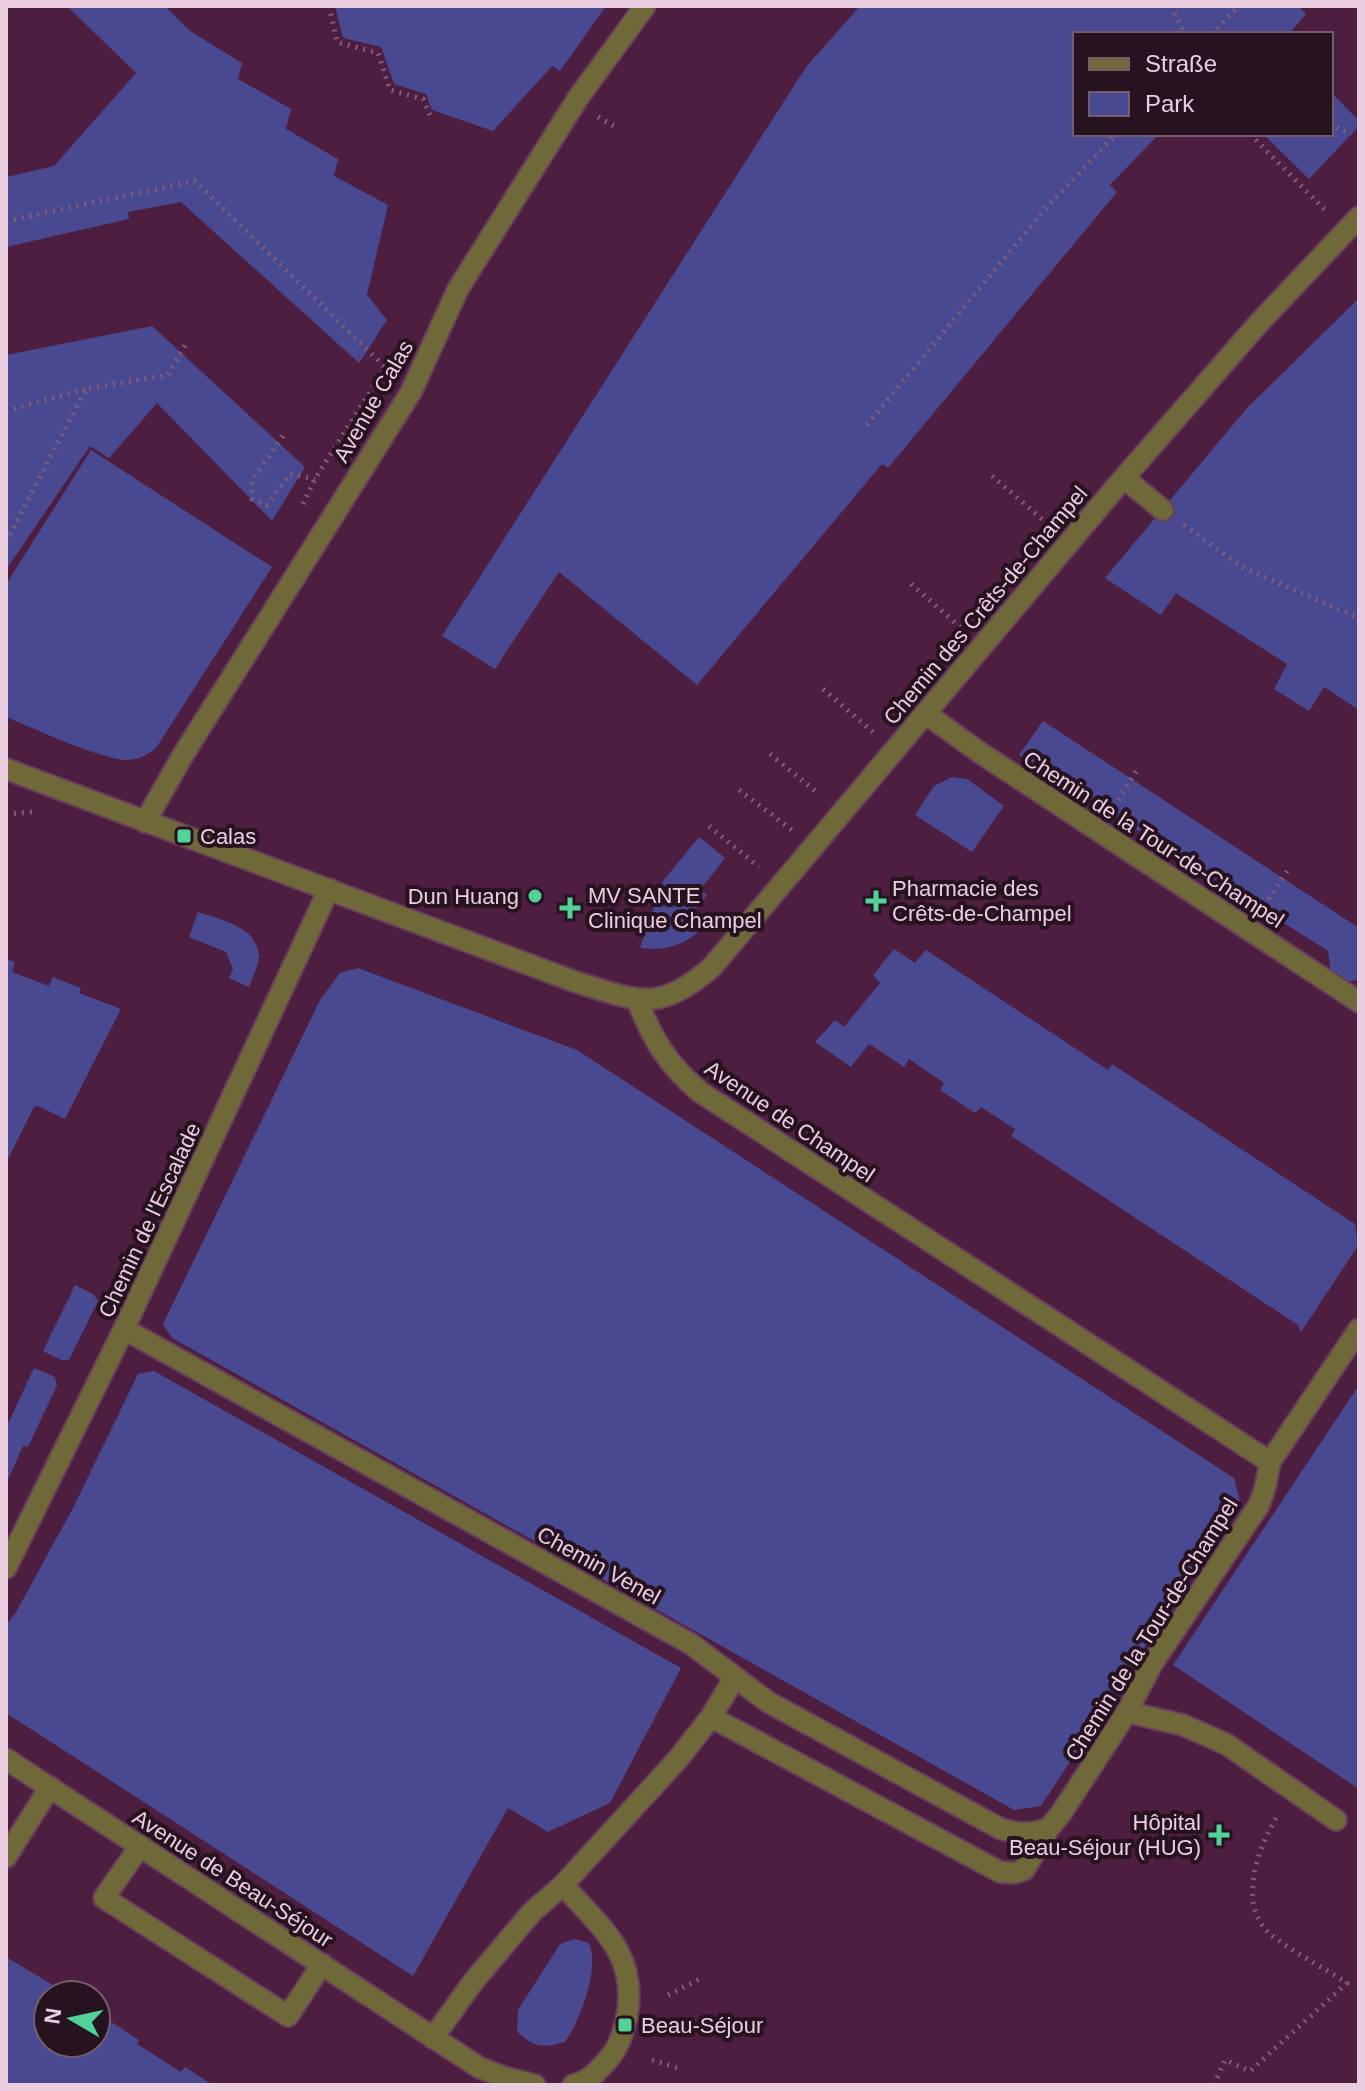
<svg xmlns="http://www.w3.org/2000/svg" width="1365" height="2091" font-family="Arial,sans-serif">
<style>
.green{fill:#484990}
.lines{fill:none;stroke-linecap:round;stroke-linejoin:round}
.minor-casing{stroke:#693e5d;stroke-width:24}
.path{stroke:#855c78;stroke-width:5;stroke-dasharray:2 6;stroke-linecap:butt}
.minor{stroke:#6f6838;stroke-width:20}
.poi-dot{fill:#51d398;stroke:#271220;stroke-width:3}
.labels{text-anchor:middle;stroke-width:8;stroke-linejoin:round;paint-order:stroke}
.street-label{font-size:22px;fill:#ebcde0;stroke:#271220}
.poi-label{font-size:22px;fill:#ebcde0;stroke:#271220;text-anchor:start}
</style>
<rect width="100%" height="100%" fill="#4d1e40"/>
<g class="green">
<path d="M67,6H165L190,31L242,63L238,79L291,109L286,129L338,159L334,176L388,205L367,295L387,320L359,363L181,202L128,212L129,219L6,247V177L54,166L136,73Z"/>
<path d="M335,6H563L568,9L570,6H606L560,71L552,66L493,131L432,110L426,94L394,84L381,47L343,38Z"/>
<path d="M860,6H1298L1306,14L1289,34H1075V134H1159L1110,185L1117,192L888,468L882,464L697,685L559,572L495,669L442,636L806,67Z"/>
<path d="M1331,92L1359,121V126L1309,179L1263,134H1331Z"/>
<path d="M1359,298V710L1324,687L1309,711L1274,689L1287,664L1176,593L1161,615L1105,578L1247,408Z"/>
<path d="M152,326L305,467L272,521L157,403L109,458L90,446L6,570V355Z"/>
<path d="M91,450L272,567L156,748C147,755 139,760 127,760C102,760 33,728 6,717V584Z"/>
<path d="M1043,721L1359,928V980L1344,982L1331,973L1328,951L1019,755Z"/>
<path d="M952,777L967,779L1004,806L972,852L915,815L934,786Z"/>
<path d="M699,837L725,858L700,890L707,895L696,909L697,916L707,924C686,945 669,951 640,948L663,881Z"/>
<path d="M198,912C221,920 257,926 259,956C259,965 252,978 249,987L229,978L233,969L226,952L189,937Z"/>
<path d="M894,949L915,963L926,950L1108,1070L1112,1064L1355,1224L1358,1246L1301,1332L1298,1325L1011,1136L1015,1129L981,1107L975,1113L940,1090L944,1083L909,1059L904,1067L869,1044L851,1067L815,1042L835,1020L844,1027L880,983L873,975Z"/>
<path d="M6,959L15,962L12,972L49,986L53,977L81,988L79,993L121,1009L65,1119L38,1106L34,1107L6,1163Z"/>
<path d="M358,968L577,1050L1234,1478L1240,1502L1041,1806L1014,1810L172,1338L163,1324L320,1000L340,973Z"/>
<path d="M75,1285L93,1294L98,1301L69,1360H61L43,1351Z"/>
<path d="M34,1368L55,1377L57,1385L28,1447L23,1446L6,1484V1428Z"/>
<path d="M154,1371L681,1668L610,1803L548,1832L508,1808L413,1976L6,1713V1625L15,1614L73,1508L138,1374Z"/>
<path d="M1359,1385V1789L1173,1665Z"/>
<path d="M574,1939L589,1943C600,1969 580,2020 565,2042C544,2048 533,2048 517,2031L518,2010L560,1944Z"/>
<path d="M6,1957L70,1995H48V2043H96V2012L139,2040L137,2044L181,2072L185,2067L213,2085H6Z"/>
</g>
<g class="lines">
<g class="minor-casing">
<g id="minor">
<path d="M1124,478L1163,510"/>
<path d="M925,713L979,752L1359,1002"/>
<path d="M6,769L573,981C637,1001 657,1014 712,967L1116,487L1258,324L1359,217"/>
<path d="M145,822L183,755L411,392L458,289L578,98L645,6"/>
<path d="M637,1000C653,1040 667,1064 700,1092L1270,1462"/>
<path d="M124,1329L691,1644L768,1702L1001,1829C1019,1834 1031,1835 1049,1828"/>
<path d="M6,1568L124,1329L329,889"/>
<path d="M1127,1712L1183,1725L1226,1744L1336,1820"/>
<path d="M711,1717L1000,1872L1014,1873L1024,1870L1049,1828L1060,1815L1127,1712L1152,1664L1259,1505L1265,1488L1270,1462L1359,1329"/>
<path d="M6,1759L480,2068L504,2077L535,2085"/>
<path d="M140,1846L104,1898L288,2016L322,1964"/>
<path d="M6,1857L50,1787"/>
<path d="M563,1885C601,1928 638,1954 627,2016C624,2030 620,2045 611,2056C601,2068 589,2082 573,2085"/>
<path d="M433,2038L473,1982L532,1912L563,1885L678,1759L711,1717L735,1677"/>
</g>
</g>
<g class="path">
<path d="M329,6L337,42L378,53L390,90L423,99L430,115"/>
<path d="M1171,6L1185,34"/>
<path d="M1211,34L1239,6"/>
<path d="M598,117L619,129"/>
<path d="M1331,122L1340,130L1352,133"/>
<path d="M1250,134L1325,210"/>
<path d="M6,221L195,181L390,372"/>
<path d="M6,411L85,389"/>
<path d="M867,425L1045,209L1116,134"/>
<path d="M283,436L252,480V499L267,505L290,474L315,479"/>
<path d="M992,476L1049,525"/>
<path d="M303,504L315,479L385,368"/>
<path d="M1184,525L1242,567L1359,618"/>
<path d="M6,542L86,389L168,375L187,342"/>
<path d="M911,584L960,627"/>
<path d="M823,689L874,733"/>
<path d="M770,754L819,794"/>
<path d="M739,790L792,830"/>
<path d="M1114,807L1136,771"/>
<path d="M6,814L33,812"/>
<path d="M709,826L759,867"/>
<path d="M1264,906L1287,871"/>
<path d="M668,1995L700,1979"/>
<path d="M652,2060L678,2068"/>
<path d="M1214,2085L1225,2060L1250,2071L1347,1983C1326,1969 1285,1948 1268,1932C1237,1902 1259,1845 1278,1815"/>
</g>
<use href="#minor" class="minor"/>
</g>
<g class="poi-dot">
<rect x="176" y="828" width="16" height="16" rx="4"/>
<circle cx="535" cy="896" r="8"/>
<path d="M872 889h8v8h8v8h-8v8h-8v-8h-8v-8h8z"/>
<path d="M566 896h8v8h8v8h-8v8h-8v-8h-8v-8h8z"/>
<path d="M1215 1823h8v8h8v8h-8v8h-8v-8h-8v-8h8z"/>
<rect x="617" y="2017" width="16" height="16" rx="4"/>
</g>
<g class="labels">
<g class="street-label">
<text transform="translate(373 401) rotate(-60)" y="8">Avenue Calas</text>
<text transform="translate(985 605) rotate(-50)" y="8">Chemin des Crêts-de-Champel</text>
<text transform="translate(1154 839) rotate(33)" y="8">Chemin de la Tour-de-Champel</text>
<text transform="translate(790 1121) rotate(34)" y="8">Avenue de Champel</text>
<text transform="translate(149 1220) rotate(-65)" y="8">Chemin de l'Escalade</text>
<text transform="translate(599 1565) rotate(29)" y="8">Chemin Venel</text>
<text transform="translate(1151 1629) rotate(-58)" y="8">Chemin de la Tour-de-Champel</text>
<text transform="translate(233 1878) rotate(33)" y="8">Avenue de Beau-Séjour</text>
</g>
<g class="poi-label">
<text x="200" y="844">Calas</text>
<text x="892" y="896">Pharmacie des<tspan x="892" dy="25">Crêts-de-Champel</tspan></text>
<text x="588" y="903">MV SANTE<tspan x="588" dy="25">Clinique Champel</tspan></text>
<text x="519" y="904" text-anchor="end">Dun Huang</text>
<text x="1201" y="1830" text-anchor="end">Hôpital<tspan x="1201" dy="25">Beau-Séjour (HUG)</tspan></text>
<text x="641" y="2033">Beau-Séjour</text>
</g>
</g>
<rect width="1365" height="2091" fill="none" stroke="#ebcde0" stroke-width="16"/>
<rect x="1073" y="32" width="260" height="104" fill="#271220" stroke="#755d6d" stroke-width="2"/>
<rect x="1089" y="58" width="40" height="12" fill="#6f6838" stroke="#755d6d" stroke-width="2"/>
<text x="1145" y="72" font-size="24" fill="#ebcde0">Straße</text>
<rect x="1089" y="92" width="40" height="24" fill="#484990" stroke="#755d6d" stroke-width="2"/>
<text x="1145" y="112" font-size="24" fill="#ebcde0">Park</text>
<g transform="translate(72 2019) rotate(279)"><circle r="38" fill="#271220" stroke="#755d6d" stroke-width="2"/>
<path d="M0-6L14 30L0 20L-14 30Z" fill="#51d398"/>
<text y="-12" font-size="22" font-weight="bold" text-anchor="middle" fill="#ebcde0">N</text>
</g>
</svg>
